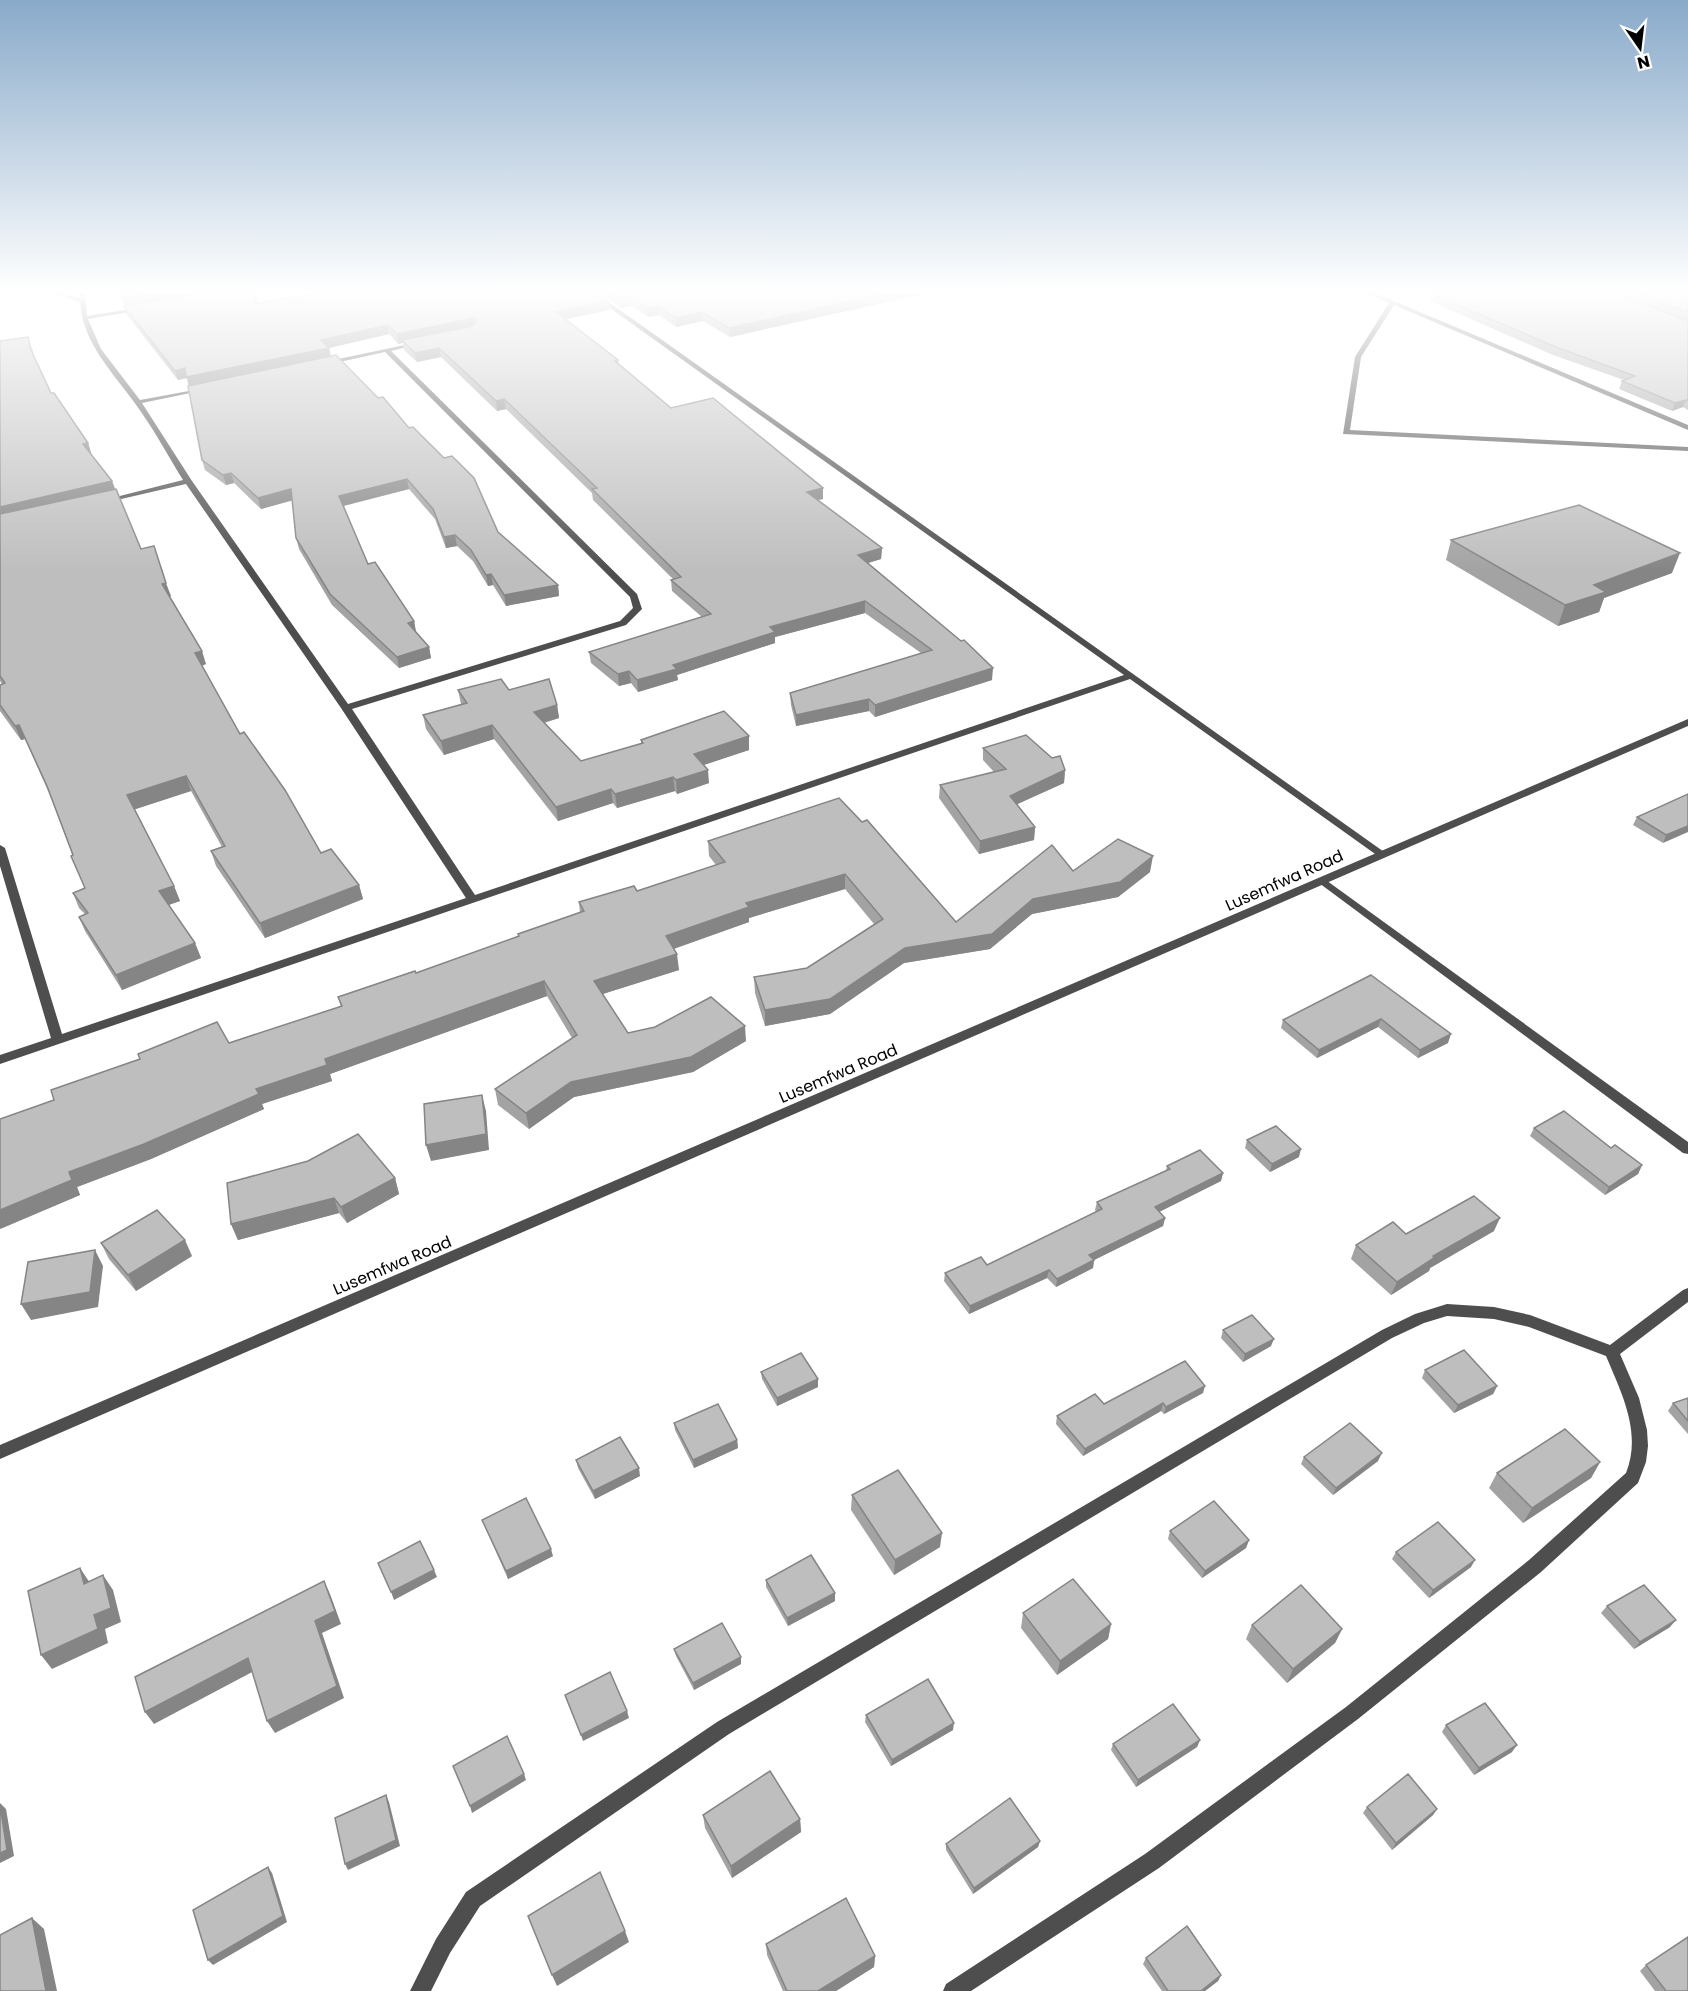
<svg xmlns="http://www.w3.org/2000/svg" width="1688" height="1991" font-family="Poppins,sans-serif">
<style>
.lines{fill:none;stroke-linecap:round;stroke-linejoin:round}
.minor{fill:#4e4e4e;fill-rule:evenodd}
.tertiary{fill:#4e4e4e;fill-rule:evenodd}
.wall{fill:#a3a3a3}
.shaded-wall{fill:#858585}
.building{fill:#bebebe;stroke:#858585;stroke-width:1.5}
.labels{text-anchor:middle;stroke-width:6;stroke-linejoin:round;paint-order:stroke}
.street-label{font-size:16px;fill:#000;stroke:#fff}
</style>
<rect width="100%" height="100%" fill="#fff"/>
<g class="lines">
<g class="minor">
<path d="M53,293H61L79,298V293H85L87,316L144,307V309L142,310L88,319L101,349L140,400L205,388V390L142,403L192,481L348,704L620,621L633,608L630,597L385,352L326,365L324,364V362L419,342V344L391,351L637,594L642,609L626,625L352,709L475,895L1124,675L589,293H596L1387,854L1382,857L1378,856L1130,679L0,1064V1055L51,1038L0,866V845L5,848L62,1034L466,898L341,708L186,484L104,503L100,501L183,480C167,454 152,426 134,402C111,370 83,343 80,302Z"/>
<path d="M1367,293H1375L1688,425V430L1394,305L1361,357L1350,430L1688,447V451L1343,434L1355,357L1389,303Z"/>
<path d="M1323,878L1688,1142V1154L1683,1153L1319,883L1317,881Z"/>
<path d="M1688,1288V1302L1620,1354L1639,1398L1647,1430L1648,1446L1646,1462L1638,1483L1541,1572L1358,1719L1159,1868L971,1991H943L946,1984L1145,1854L1346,1707L1529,1560L1626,1473C1642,1433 1622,1394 1606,1356L1529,1327L1494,1319L1447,1316L1424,1323L1392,1338L729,1734L480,1906L450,1953L431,1991H410L436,1939L466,1892L717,1722L1382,1330L1415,1314L1447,1304L1494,1307L1530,1315L1610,1345L1683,1290Z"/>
</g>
<path class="tertiary" d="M1688,719V726L0,1459V1445Z"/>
</g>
<g class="wall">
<path d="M120,293H258L257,303L608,301L609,310L565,319L618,360L619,364L671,408L823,499L818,500L882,548L881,559L868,563L992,680L875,717L869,711L796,726L791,705L790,693L921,653L865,613L775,637V643L677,675L678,680L638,692L631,683L619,686L591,663L589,652L702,617L672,591L671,580L673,579L593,500L592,493L506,409L497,411L441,357L417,362L404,350L403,343L398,344L389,334L329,348L331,356L498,532L558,585L559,596L506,606L493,585L488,586L473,561L457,546L446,548L435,519L409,489L344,506L368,564L414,621L416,632L429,647L431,658L399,668L332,605L299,549L296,538L292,500L261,509L234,483L226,485L205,470L202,460L187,378L178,380L127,315Z"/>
<path d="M599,293H937L905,298L730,337L703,321L676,327L659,315L648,317L632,306L621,308Z"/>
<path d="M1438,293H1688V410L1683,407L1672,411L1619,389L1622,381L1624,380L1553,355L1430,301L1432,294Z"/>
<path d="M0,341L32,348L34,356L51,393L88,443L92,456L112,481L141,549L171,596L170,597L206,664L202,666L240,734L321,853L359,885L363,899L265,938L216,866L211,851L222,847L191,791L135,809L174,886L180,901L169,905L195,943L201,958L122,990L85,931L79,917L85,914L79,908L73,893L85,888L49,793L25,739L21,740L0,711V685L2,684L0,681Z"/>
<path d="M1451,540L1672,573L1604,598L1599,612L1558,626L1446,560Z"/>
<path d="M458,690H509L557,705L559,718L544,723L581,761L641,744V740L749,736V750L703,765L709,783L677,794L675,791L617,808L613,803L558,821L494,739L444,755L426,729L423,715L461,704Z"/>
<path d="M983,748L1065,770L1064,783L1017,804L1035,827L1034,840L979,854L939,798L940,785L994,772L983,760Z"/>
<path d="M1688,794L1663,843L1633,825L1637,817Z"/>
<path d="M839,798L956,922L1073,871L1150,872L1118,897L1032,914L990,949L904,963L830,1014L765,1026L755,993L754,977L807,968L874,924L845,889L749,918V922L674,949L679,970L603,994L628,1033L746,1041L693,1072L574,1097L529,1129L498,1105L495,1089L572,1038L547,996L330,1074L332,1081L262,1104L264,1109L151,1159L77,1187L80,1195L0,1229L229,1043L341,1007L338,997L416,973L518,937V934L580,913L579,902L637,891L716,865L709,856L708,841Z"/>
<path d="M1371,975L1448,1043L1418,1058L1378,1027L1317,1058L1281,1028L1283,1020Z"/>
<path d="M1534,1128L1611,1148L1642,1165L1638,1174L1605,1195L1530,1136Z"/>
<path d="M1247,1140L1299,1157L1270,1172L1245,1148Z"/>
<path d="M1167,1166L1223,1173L1221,1181L1159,1212L1165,1218L1163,1226L1094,1260L1093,1268L1056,1287L1047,1278L969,1314L944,1281L945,1273L987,1265L1096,1212L1095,1210L1097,1202L1166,1170Z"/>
<path d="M395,1178L399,1194L347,1223L339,1213L238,1240L231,1224Z"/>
<path d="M1494,1231L1430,1268L1429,1271L1391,1295L1351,1259L1356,1245L1406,1234Z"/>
<path d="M101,1243L192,1256L136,1291L109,1259Z"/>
<path d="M1223,1330L1271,1346L1243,1362L1221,1338Z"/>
<path d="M1425,1370L1497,1386L1493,1394L1454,1413L1422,1378Z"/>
<path d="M761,1372L818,1387L777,1406L762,1379Z"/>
<path d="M1203,1393L1164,1414L1161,1411L1083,1456L1056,1424L1057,1416L1104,1404Z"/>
<path d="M1688,1398V1434L1668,1411L1673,1403Z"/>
<path d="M674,1423L737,1440L738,1448L694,1468L675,1430Z"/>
<path d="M1304,1457L1378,1461L1333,1495L1301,1464Z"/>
<path d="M576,1460L640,1476L595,1499L578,1468Z"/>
<path d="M1600,1462L1591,1478L1523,1523L1489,1488L1497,1473Z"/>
<path d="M852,1495L940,1547L894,1575L851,1510Z"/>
<path d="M482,1520L553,1556L508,1579L485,1527Z"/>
<path d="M1170,1531L1249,1540L1246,1548L1202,1578L1168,1539Z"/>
<path d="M1396,1552L1471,1567L1429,1598L1392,1559Z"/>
<path d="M766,1580L835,1601L788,1626L766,1587Z"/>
<path d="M1607,1606L1670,1627L1634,1649L1601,1613Z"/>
<path d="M1023,1613L1111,1624L1108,1639L1057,1675L1021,1628Z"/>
<path d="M1252,1625L1342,1629L1335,1643L1287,1683L1246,1639Z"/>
<path d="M674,1649L741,1664L694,1690L676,1656Z"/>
<path d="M866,1715L953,1730L891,1766L865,1722Z"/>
<path d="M1446,1725L1512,1752L1474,1775L1442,1732Z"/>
<path d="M1200,1740L1197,1747L1136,1787L1111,1750L1113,1744Z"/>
<path d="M1367,1807L1437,1809L1433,1815L1392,1850L1363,1813Z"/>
<path d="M703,1815L800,1819L801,1832L732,1878L705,1828Z"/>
<path d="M1040,1841L1038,1847L973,1894L946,1850V1844Z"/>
<path d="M766,1944L875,1956L874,1967L836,1991H783L767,1955Z"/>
<path d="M1146,1958L1221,1975L1218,1981L1205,1991H1162L1143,1964Z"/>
<path d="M1646,1965L1688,1991H1655L1640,1971Z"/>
</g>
<g class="shaded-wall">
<path d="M156,293H213L124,306L125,307L122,298Z"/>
<path d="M255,293H258L257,313L255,304Z"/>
<path d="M887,293H937L905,298L730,337L729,328Z"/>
<path d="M631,297L632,306L621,308L620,299Z"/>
<path d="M608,301L609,310L557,321L556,312Z"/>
<path d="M658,306L659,315L648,317L647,308Z"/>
<path d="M702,312L703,321L676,327V318Z"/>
<path d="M474,318L476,328L402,340L403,343L398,344L397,334Z"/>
<path d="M388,325L389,334L324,349L329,348L331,357L189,387L187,378L178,380L175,371Z"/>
<path d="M439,348L441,357L417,362L415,353Z"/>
<path d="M504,399L506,409L497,411L496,401Z"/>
<path d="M1686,400L1683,407L1672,411L1675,403Z"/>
<path d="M88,443L92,456L83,444Z"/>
<path d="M231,473L234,483L226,485L223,475Z"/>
<path d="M407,479L409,489L342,506L339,496Z"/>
<path d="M112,481L116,493L0,521V507Z"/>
<path d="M823,488V499L807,502V492Z"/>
<path d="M291,489L294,500L261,509L258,498Z"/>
<path d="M455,535L457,546L446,548L444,537Z"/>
<path d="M882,548L881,559L858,566V555Z"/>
<path d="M1680,553L1672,573L1604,598L1599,612L1558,626L1565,605L1594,585Z"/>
<path d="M491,574L493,585L488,586L486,575Z"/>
<path d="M166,583L171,596L167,597L162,584Z"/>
<path d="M558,585L559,596L506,606L504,595Z"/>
<path d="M865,601V613L775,637V643L677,675L678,680L638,692L637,680L673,665L770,627Z"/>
<path d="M414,621L416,632L408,623Z"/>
<path d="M429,647L431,658L399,668L397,657Z"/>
<path d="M202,651L206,664L199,666L195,653Z"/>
<path d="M993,668L992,680L875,717V705Z"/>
<path d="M629,671L631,683L619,686L618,674Z"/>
<path d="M869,699V711L796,726V715Z"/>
<path d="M557,705L559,718L536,725L534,712Z"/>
<path d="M19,725L25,739L21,740L15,726Z"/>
<path d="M492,725L494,739L444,755L441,741Z"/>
<path d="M749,736V750L695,768L694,754Z"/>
<path d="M708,770L709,783L677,794L676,780Z"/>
<path d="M1065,770L1064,783L1009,808L1010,796Z"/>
<path d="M186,776L191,791L133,810L127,795Z"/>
<path d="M673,777L675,791L617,808L615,794Z"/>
<path d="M611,789L613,803L558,821L556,807Z"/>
<path d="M1688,826V832L1663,843L1666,835Z"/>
<path d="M1035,827L1034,840L979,854L980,841Z"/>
<path d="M1153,856L1150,872L1118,897L1032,914L990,949L904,963L830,1014L765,1026V1010L905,948L1033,899Z"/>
<path d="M845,874V889L749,918V922L667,951L666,936L746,903Z"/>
<path d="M359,885L363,899L265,938L260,923Z"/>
<path d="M174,886L180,901L165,906L159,891Z"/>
<path d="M195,943L201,958L122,990L116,975Z"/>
<path d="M677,954L679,970L596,996L594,981Z"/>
<path d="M544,981L547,996L330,1074L332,1081L262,1104L264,1109L151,1159L77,1187L80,1195L0,1229V1210L69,1172L325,1059Z"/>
<path d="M1381,1019L1378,1027L1317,1058L1319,1050Z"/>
<path d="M745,1026L746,1041L693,1072L574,1097L529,1129L526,1113L571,1082Z"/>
<path d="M1451,1034L1448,1043L1418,1058L1420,1050Z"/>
<path d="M482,1095L486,1111L489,1150L431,1161L426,1145Z"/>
<path d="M1301,1149L1299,1157L1270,1172L1272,1164Z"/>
<path d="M1642,1165L1638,1174L1605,1195L1609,1187Z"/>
<path d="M1223,1173L1221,1181L1153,1215L1155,1207Z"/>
<path d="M395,1178L399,1194L347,1223L341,1207Z"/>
<path d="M334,1198L339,1213L238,1240L231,1224Z"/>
<path d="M1165,1218L1163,1226L1088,1263L1089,1255Z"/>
<path d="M1500,1218L1494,1231L1430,1268L1429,1271L1391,1295L1397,1282L1433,1256Z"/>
<path d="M185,1240L192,1256L136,1291L128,1275Z"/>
<path d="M95,1250L103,1266L98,1307L31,1320L21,1304Z"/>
<path d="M1094,1260L1093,1268L1056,1287L1057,1279Z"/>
<path d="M1049,1270L1047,1278L969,1314L970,1306Z"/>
<path d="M1274,1339L1271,1346L1243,1362L1245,1354Z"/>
<path d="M818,1379V1387L777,1406V1398Z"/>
<path d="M1205,1386L1203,1393L1164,1414L1166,1407Z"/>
<path d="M1497,1386L1493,1394L1454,1413L1458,1405Z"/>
<path d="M1163,1403L1161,1411L1083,1456L1085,1449Z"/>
<path d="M737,1440L738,1448L694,1468L693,1460Z"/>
<path d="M1382,1453L1378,1461L1333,1495L1336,1488Z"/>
<path d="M1600,1462L1591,1478L1523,1523L1532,1508Z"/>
<path d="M639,1468L640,1476L595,1499L593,1491Z"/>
<path d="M942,1533L940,1547L894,1575L895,1560Z"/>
<path d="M1249,1540L1246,1548L1202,1578L1205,1571Z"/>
<path d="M551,1549L553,1556L508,1579L506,1571Z"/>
<path d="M1475,1560L1471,1567L1429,1598L1433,1590Z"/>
<path d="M80,1568L90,1583L84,1584Z"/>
<path d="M434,1570L437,1577L394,1600L391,1592Z"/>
<path d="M103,1575L113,1590L121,1622L105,1629L108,1643L52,1669L41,1655Z"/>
<path d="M324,1581L330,1594L341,1624L322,1633L344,1698L275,1733L267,1721L315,1621Z"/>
<path d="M835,1593V1601L788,1626L787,1618Z"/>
<path d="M1676,1620L1670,1627L1634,1649L1640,1642Z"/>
<path d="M1111,1624L1108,1639L1057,1675L1060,1661Z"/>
<path d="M1342,1629L1335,1643L1287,1683L1293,1669Z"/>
<path d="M741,1657V1664L694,1690L693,1683Z"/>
<path d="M248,1658L256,1670L154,1724L145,1712Z"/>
<path d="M627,1711L629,1718L583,1741L581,1735Z"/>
<path d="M954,1723L953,1730L891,1766L892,1760Z"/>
<path d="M1200,1740L1197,1747L1136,1787L1138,1780Z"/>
<path d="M1517,1745L1512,1752L1474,1775L1479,1768Z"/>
<path d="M524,1774L526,1780L472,1813L470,1806Z"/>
<path d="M386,1795L389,1802L400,1846L348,1870L345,1864Z"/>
<path d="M0,1803L6,1809L14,1856L0,1863Z"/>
<path d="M1437,1809L1433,1815L1392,1850L1396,1843Z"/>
<path d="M800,1819L801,1832L732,1878L731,1866Z"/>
<path d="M1040,1841L1038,1847L973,1894L974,1888Z"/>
<path d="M268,1867L272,1873L287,1922L213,1965L208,1960Z"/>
<path d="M32,1918L44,1929L57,1991H46Z"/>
<path d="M625,1931L629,1942L557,1986L552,1975Z"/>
<path d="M875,1956L874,1967L836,1991H818Z"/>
<path d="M1221,1975L1218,1981L1205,1991H1201Z"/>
</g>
<g class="building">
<path d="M120,293H156L122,298Z"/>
<path d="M204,293H255V304L317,293H597L608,301L556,312L618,360L615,361L671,408L713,398L823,488L807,492L882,548L858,555L961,641L964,640L993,668L875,705L869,699L796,715L790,693L932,650L865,601L770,627L775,632L673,665L677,669L637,680L629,671L618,674L589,652L711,614L671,580L681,577L592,489L597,488L504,399L496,401L439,348L415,353L402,340L473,326L477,320L474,318L397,334L388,325L321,340L329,348L186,377L185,368L175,371L124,306Z"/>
<path d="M611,293H887L729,328L702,312L676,318L658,306L647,308L631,297L620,299Z"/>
<path d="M1438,293H1616L1688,321V401L1686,400L1675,403L1622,381L1635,376L1556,347L1432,294Z"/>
<path d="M1636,293H1688V312Z"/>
<path d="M28,337L31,350L51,393H54L88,443L83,444L112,481L0,507V341Z"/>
<path d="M336,355L378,398L383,397L409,428L413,427L444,458L452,456L474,478L498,532L558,585L504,595L491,574L486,575L471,550L455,535L444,537L433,509L407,479L339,496L368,564L375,562L414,621L408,623L429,647L397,657L330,594L296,538L291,489L258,498L231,473L223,475L202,460L188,386Z"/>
<path d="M116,489L141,549L154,546L166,583L162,584L202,651L195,653L240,734L244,732L285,790L321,853L331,849L359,885L260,923L211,851L225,846L186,776L127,795L174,886L159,891L195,943L116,975L79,917L88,913L73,893L85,888L71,856L73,855L47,786L19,725L15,726L0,705V685L5,683L0,676V514Z"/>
<path d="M1579,505L1680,553L1594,585L1606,592L1565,605L1451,540Z"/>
<path d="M501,679L509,690L549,679L557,705L534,712L581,761L643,743L641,740L724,711L749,736L694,754L708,770L676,780L673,777L615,794L611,789L556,807L492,725L441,741L423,715L467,703L458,690Z"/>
<path d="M1026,735L1052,758L1060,756L1065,770L1010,796L1035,827L980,841L940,785L1006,769L983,748Z"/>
<path d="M1688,794V826L1666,835L1637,817Z"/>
<path d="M839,798L862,822L867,820L956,922L1052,845L1073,871L1118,839L1153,856L1120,882L1033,899L992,934L905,948L830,999L765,1010L754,977L807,968L883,919L845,874L746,903L749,907L666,936L677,954L594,981L628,1033L655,1027L711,997L745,1026L691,1057L571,1082L526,1113L495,1089L577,1035L544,981L325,1059L327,1065L256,1089L259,1094L144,1144L69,1172L72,1180L0,1210V1119L54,1100L51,1090L140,1059L138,1054L217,1022L229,1043L342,1006L338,997L415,971L416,973L519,936L518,934L584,911L579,902L634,886L637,891L725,862L708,841Z"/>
<path d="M1371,975L1451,1034L1420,1050L1381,1019L1319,1050L1283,1020Z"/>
<path d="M482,1095L486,1134L426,1145L424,1104Z"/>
<path d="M1564,1111L1611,1148L1615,1145L1642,1165L1609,1187L1534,1128Z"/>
<path d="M1276,1126L1301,1149L1272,1164L1247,1140Z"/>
<path d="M358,1134L395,1178L341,1207L334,1198L231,1224L227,1183L308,1161Z"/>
<path d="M1200,1150L1223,1173L1155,1207L1165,1218L1089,1255L1094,1260L1057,1279L1049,1270L970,1306L945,1273L981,1257L987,1265L1102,1209L1097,1202L1170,1169L1167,1166Z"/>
<path d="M1474,1196L1500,1218L1433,1256L1434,1258L1397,1282L1356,1245L1393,1222L1406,1234Z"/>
<path d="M157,1210L185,1240L128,1275L101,1243Z"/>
<path d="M95,1250L90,1292L21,1304L28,1262Z"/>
<path d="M1252,1315L1274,1339L1245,1354L1223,1330Z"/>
<path d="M1464,1350L1497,1386L1458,1405L1425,1370Z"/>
<path d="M801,1353L818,1379L777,1398L761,1372Z"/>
<path d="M1185,1361L1205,1386L1166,1407L1163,1403L1085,1449L1057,1416L1095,1394L1104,1404Z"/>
<path d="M1688,1398V1421L1673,1403Z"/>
<path d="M718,1404L737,1440L693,1460L674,1423Z"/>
<path d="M1350,1423L1382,1453L1336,1488L1304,1457Z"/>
<path d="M1565,1429L1600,1462L1532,1508L1497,1473Z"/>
<path d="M620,1437L639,1468L593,1491L576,1460Z"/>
<path d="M898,1470L942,1533L895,1560L852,1495Z"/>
<path d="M526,1498L551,1549L506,1571L482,1520Z"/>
<path d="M1214,1501L1249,1540L1205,1571L1170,1531Z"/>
<path d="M1438,1522L1475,1560L1433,1590L1396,1552Z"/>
<path d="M420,1541L434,1570L391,1592L378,1563Z"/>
<path d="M811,1555L835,1593L787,1618L766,1580Z"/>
<path d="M80,1568L84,1584L103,1575L111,1608L94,1615L98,1629L41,1655L28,1591Z"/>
<path d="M1073,1579L1111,1624L1060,1661L1023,1613Z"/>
<path d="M324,1581L335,1611L315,1621L337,1686L267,1721L248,1658L145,1712L135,1677Z"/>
<path d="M1301,1585L1342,1629L1293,1669L1252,1625Z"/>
<path d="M1644,1585L1676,1620L1640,1642L1607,1606Z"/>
<path d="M722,1623L741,1657L693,1683L674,1649Z"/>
<path d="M610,1672L627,1711L581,1735L565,1695Z"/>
<path d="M928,1679L954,1723L892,1760L866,1715Z"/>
<path d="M1485,1703L1517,1745L1479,1768L1446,1725Z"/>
<path d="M1173,1704L1200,1740L1138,1780L1113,1744Z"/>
<path d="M507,1736L524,1774L470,1806L453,1766Z"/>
<path d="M770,1771L800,1819L731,1866L703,1815Z"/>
<path d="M1408,1774L1437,1809L1396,1843L1367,1807Z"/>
<path d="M386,1795L396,1840L345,1864L335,1818Z"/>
<path d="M1010,1798L1040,1841L974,1888L946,1844Z"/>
<path d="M0,1805L7,1850L0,1853Z"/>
<path d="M268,1867L283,1916L208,1960L193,1910Z"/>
<path d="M600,1872L625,1931L552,1975L528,1916Z"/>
<path d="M846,1898L875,1956L818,1991H787L766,1944Z"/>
<path d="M32,1918L46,1991H0V1935Z"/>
<path d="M1187,1926L1221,1975L1201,1991H1168L1146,1958Z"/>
<path d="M1688,1937V1991H1666L1646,1965Z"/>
</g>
<linearGradient id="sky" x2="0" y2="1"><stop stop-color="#89aaca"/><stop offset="0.51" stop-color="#fff"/><stop offset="1" stop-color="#fff" stop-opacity="0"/></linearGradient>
<rect width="1688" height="571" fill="url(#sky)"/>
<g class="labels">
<g class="street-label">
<text transform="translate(1284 880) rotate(-24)" y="6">Lusemfwa Road</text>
<text transform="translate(838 1073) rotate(-23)" y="6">Lusemfwa Road</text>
<text transform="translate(392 1265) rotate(-23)" y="6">Lusemfwa Road</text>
</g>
</g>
<g transform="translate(1640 48) rotate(166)" stroke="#ffffff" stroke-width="4.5" paint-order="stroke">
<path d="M0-4.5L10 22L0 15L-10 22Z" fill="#000000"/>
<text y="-9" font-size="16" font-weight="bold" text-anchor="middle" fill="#000000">N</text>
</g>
</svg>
